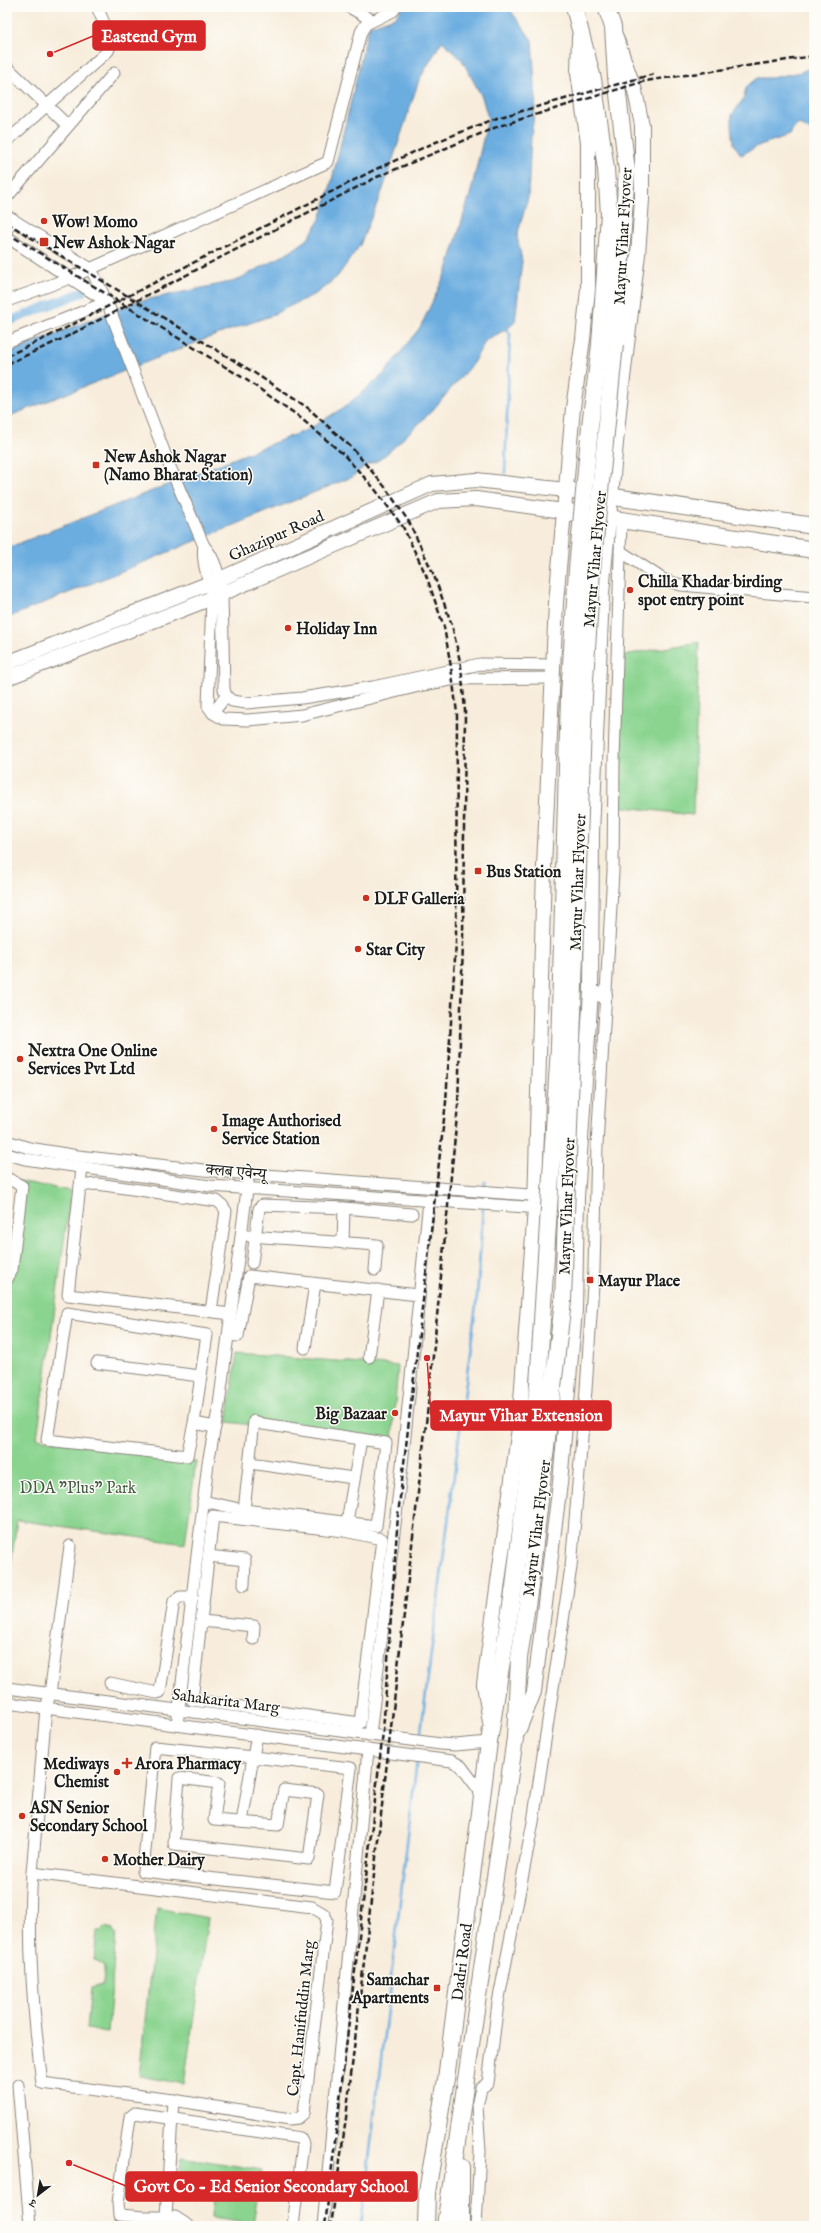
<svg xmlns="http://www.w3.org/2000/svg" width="821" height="2233" font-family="'IM FELL English','Noto Serif Devanagari',serif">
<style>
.green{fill:#8bd490;stroke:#547856}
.water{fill:#6cade0;stroke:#44647e}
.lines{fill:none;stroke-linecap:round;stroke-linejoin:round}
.stream{stroke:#6cade0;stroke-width:2.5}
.canal{stroke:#6cade0;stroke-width:9}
.minor-casing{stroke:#8a847c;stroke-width:13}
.major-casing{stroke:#8a847c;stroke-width:16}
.highway-casing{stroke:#8a847c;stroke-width:18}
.minor{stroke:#fff;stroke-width:11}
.major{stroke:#fff;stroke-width:14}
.highway{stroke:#fff;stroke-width:16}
.rail{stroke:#1c1c1c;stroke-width:2.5;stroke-dasharray:6 3;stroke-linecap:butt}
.highway-bridge-casing{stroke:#8a847c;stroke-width:18;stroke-linecap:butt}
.highway-bridge{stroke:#fff;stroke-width:16}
.poi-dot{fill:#c8321e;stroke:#fdfcf7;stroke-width:1.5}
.labels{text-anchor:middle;stroke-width:3;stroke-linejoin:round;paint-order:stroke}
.poi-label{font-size:16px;font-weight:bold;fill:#1c1c1c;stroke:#fdfcf7;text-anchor:start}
.street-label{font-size:16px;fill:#1c1c1c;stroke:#fdfcf7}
.park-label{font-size:16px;fill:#435c45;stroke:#fdfcf7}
.leader{fill:none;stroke:#d62828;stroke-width:1.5}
.callout-dot{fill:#d62828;stroke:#fdfcf7;stroke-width:1.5}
.callout{fill:#d62828;stroke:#d62828;stroke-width:1.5}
.callout-label{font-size:17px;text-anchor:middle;font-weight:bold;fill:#fff}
</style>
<rect width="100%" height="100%" fill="#fdfcf7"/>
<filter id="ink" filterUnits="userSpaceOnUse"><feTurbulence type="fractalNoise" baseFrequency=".025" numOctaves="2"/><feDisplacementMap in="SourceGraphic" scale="8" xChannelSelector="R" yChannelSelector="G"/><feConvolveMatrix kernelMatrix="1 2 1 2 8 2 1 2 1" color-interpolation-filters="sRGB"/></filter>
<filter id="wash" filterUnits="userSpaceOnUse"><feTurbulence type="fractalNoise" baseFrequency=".012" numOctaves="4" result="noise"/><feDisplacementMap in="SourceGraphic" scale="16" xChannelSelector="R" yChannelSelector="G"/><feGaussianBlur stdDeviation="0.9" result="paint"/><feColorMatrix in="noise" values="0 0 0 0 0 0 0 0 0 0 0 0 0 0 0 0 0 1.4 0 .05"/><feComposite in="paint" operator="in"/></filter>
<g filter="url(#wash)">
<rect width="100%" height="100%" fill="#f8eddc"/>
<g class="green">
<path d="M699,642L693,815L616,806L624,655Z"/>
<path d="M19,1181L71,1191L37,1438L196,1462L185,1544L17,1520L7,1594V1299Z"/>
<path d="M237,1353L398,1366L392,1441L227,1422Z"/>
<path d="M157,1908L208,1918L184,2084L139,2076Z"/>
<path d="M104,1927L113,1929V1932L116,1934L108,2032L87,2029L91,1988L103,1985L104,1966L94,1960L97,1931H102Z"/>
<path d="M182,2157L262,2170L253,2224L212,2218L214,2200L177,2195Z"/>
</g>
<g class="water">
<path d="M403,7H508L532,40L536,100L531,137L528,198L517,236L522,261L515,322L507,329L486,340L473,363L431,412L391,450L379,460L365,466L352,477L7,618V548L309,429L346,406L384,374L421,326L447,270L471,191L488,118L482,97L462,60L442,41L419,80L383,189L360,245L337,277L317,293L270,316L208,338L7,417V353L136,302L235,281L290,252L308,239L320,219L329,192L369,26L395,17Z"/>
<path d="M814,66V133L799,124L794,128L790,135L760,145L741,155L734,144L732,125V115L744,98L746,87L757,78H771L801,72Z"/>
</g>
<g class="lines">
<g class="stream">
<path d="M505,473L510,334L506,326"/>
<path d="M485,1189V1182"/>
<path d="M420,1739L477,1297L483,1208"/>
<path d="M361,2226L417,1760"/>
</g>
<path class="canal" d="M7,322L83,292"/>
</g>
</g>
<g filter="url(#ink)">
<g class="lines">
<g class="minor-casing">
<g id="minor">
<path d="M349,7L372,20"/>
<path d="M7,67L68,126"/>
<path d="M7,141L108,51L112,41L97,7"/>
<path d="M7,197L114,73"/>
<path d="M7,216L91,269L107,302L170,467L204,546C216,559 219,577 222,594L224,689L226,696L232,701L246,703L302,698L373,687L480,664L553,665"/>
<path d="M7,229L13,219"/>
<path d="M7,237L107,302"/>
<path d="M7,301L70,278L328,162L361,32L366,24L393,11L396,7"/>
<path d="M7,342L107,302"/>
<path d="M204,546C201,563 210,581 212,598L208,706L213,713L223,719L248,720L302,715L423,685L456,679L552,678"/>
<path d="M620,551L664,580L681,585L814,597"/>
<path d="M213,713L226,696"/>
<path d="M7,1141L29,1148L78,1156L213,1171L543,1196"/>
<path d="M7,1154L25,1159L210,1186L542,1208"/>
<path d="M82,1168L68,1295L231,1314"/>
<path d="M7,1178L22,1186L12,1270L7,1279"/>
<path d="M80,1186L97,1184L217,1201L222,1205L226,1211L211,1311"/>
<path d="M249,1236L377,1245L375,1270"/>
<path d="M343,1243L344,1208"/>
<path d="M252,1263L259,1209L262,1205L344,1208L412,1214"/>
<path d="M228,1335L238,1336L249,1276L418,1295"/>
<path d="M305,1348L315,1284"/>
<path d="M369,1357L378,1290"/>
<path d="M97,1363L200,1376"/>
<path d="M194,1423L207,1335L67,1313L47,1440L187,1456L194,1423L215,1427"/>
<path d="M250,1463L353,1478"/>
<path d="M203,1501L244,1510L376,1526L386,1443L263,1424L254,1421L244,1510"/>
<path d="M213,1516L344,1531L382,1539L360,1723L192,1700Z"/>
<path d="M347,1522L361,1439"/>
<path d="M208,1556L245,1560L244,1585"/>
<path d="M201,1621L254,1626L253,1639"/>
<path d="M110,1683L157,1693L160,1692L174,1601L180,1597H193"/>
<path d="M7,1688L441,1744L455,1745L489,1742"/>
<path d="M7,1703L452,1761L461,1766L482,1794"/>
<path d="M177,1725L208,1463L219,1405L248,1182"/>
<path d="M370,1735L402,1465L429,1201"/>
<path d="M179,1778L219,1783L214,1820L278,1825L284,1790L318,1794L309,1859L174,1844Z"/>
<path d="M242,1822L253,1757L155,1747L143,1871L335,1892L351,1768L253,1757L257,1735"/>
<path d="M32,1873L312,1907L324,1914L327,1920L304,2113L298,2118L290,2119L173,2100L42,2083C33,2013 27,1942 32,1873Z"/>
<path d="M32,1873L46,1708L50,1694L70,1546"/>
<path d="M18,2085L30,2226"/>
<path d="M173,2100L166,2217H175L189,2226"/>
<path d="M166,2217H145L119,2215L118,2203L130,2117L135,2113L300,2138L303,2144L293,2226"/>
<path d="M323,2226L368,1750"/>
<path d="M476,2226L480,2151L477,2106L481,2088L488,2083L498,2003L533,1822L571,1567L586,1390L594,1270L597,1145L613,872L614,762L621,521"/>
</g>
</g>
<g class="major-casing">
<g id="major">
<path d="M7,663L220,579L432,484L476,480L566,490"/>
<path d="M7,678L212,598L438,501L476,499L563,511"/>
<path d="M591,992L605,996"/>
<path d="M490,1722L484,1684L519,1428L535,1208L544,867L556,603L573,408L583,339L588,289V143L578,73L579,37"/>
<path d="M518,1732L534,1692L560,1483L575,1310L577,1197L591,992L592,834L602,593L619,411L638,254L642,200V125L635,91L616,37"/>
</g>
</g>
<g class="highway-casing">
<g id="highway">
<path d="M574,7L593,79L606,169L609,214L600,345"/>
<path d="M606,7L613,27L616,77L627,171L615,344"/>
<path d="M566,490L814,526"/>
<path d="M563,511L814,550"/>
<path d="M461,2167V2226"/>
<path d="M426,2226L427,2192L446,2079L489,1742L514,1586L538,1385"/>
<path d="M445,2226L515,1738L519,1658L530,1586L553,1387"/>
</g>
</g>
<use href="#minor" class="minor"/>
<use href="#major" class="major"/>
<use href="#highway" class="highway"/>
<g class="rail">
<path d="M7,223L253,372L308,408L352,448L385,487L409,522L433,573L452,625L461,666L465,711L463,942L458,1106L428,1406L346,2118L331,2226"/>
<path d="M7,233L245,379L297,415L343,454L374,488L403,527L426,575L444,627L451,667L457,713L456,942L446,1102L398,1515L383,1732L325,2226"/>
<path d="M7,356L60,331L374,170L436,142L497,118L654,74"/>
<path d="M7,364L64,338L377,177L499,126L645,81L814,56"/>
</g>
<g class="highway-bridge-casing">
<g id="highway-bridge">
<path d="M538,1385L559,1047L569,696L577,569L590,426L600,345"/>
<path d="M553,1387L563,1301L584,696L592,570L615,344"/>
</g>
</g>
<use href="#highway-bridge" class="highway-bridge"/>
</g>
</g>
<g class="poi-dot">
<circle cx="44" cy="221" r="4"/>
<rect x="39" y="237" width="10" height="10" rx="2"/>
<rect x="92" y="461" width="8" height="8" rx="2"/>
<circle cx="630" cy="590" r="4"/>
<circle cx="288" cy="628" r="4"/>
<rect x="474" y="867" width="8" height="8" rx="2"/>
<circle cx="366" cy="898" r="4"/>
<circle cx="358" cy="949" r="4"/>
<circle cx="20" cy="1059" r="4"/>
<circle cx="214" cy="1129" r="4"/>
<rect x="586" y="1276" width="8" height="8" rx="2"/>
<circle cx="395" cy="1413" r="4"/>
<path d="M125 1757h4v4h4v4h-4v4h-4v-4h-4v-4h4z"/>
<circle cx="117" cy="1772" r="4"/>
<circle cx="22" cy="1816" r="4"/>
<circle cx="105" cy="1859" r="4"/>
<rect x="433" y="1984" width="8" height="8" rx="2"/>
</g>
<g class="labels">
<g class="poi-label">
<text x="52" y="227">Wow! Momo</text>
<text x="53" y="248">New Ashok Nagar</text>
<text x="104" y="462">New Ashok Nagar<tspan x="104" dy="18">(Namo Bharat Station)</tspan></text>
<text x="638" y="587">Chilla Khadar birding<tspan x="638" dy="18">spot entry point</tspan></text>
<text x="296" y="634">Holiday Inn</text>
<text x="486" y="877">Bus Station</text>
<text x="374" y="904">DLF Galleria</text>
<text x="366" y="955">Star City</text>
<text x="28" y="1056">Nextra One Online<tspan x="28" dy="18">Services Pvt Ltd</tspan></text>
<text x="222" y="1126">Image Authorised<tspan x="222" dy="18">Service Station</tspan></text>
<text x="598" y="1286">Mayur Place</text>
<text x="387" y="1419" text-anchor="end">Big Bazaar</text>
<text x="109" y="1769" text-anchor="end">Mediways<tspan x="109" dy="18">Chemist</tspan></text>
<text x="135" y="1769">Arora Pharmacy</text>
<text x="30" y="1813">ASN Senior<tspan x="30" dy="18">Secondary School</tspan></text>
<text x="113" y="1865">Mother Dairy</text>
<text x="429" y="1985" text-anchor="end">Samachar<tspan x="429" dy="18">Apartments</tspan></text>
</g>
<g class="street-label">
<text transform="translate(622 236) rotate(-87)" y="6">Mayur Vihar Flyover</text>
<text transform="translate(276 535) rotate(-24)" y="6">Ghazipur Road</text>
<text transform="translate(594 559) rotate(-85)" y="6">Mayur Vihar Flyover</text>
<text transform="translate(577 882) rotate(-88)" y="6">Mayur Vihar Flyover</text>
<text transform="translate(236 1171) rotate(5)" y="6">क्लब एवेन्यू</text>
<text transform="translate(566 1206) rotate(-88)" y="6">Mayur Vihar Flyover</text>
<text transform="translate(536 1528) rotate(-83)" y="6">Mayur Vihar Flyover</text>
<text transform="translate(226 1700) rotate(7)" y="6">Sahakarita Marg</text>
<text transform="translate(461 1962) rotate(-83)" y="6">Dadri Road</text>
<text transform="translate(300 2018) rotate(-84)" y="6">Capt. Hanifuddin Marg</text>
</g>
<g class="park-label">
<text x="78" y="1493">DDA "Plus" Park</text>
</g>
</g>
<path class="leader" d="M50 54L93 36M427 1358L431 1415M69 2163L126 2186"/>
<g class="callout-dot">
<circle cx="50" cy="54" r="4"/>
<circle cx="427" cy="1358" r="4"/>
<circle cx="69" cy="2163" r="4"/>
</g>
<g class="callout">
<rect x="93" y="21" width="112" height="29" rx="4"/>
<rect x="431" y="1401" width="180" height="29" rx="4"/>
<rect x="126" y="2172" width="291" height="29" rx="4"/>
</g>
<g class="callout-label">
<text x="149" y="42">Eastend Gym</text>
<text x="521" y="1421">Mayur Vihar Extension</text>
<text x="271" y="2192">Govt Co - Ed Senior Secondary School</text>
</g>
<rect width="821" height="2233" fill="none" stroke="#fdfcf7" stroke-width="24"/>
<g transform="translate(38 2195) rotate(211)" stroke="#fdfcf7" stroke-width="3" paint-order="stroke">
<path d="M0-3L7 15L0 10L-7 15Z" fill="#1c1c1c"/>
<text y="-6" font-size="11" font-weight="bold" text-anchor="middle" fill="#1c1c1c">उ</text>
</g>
</svg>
